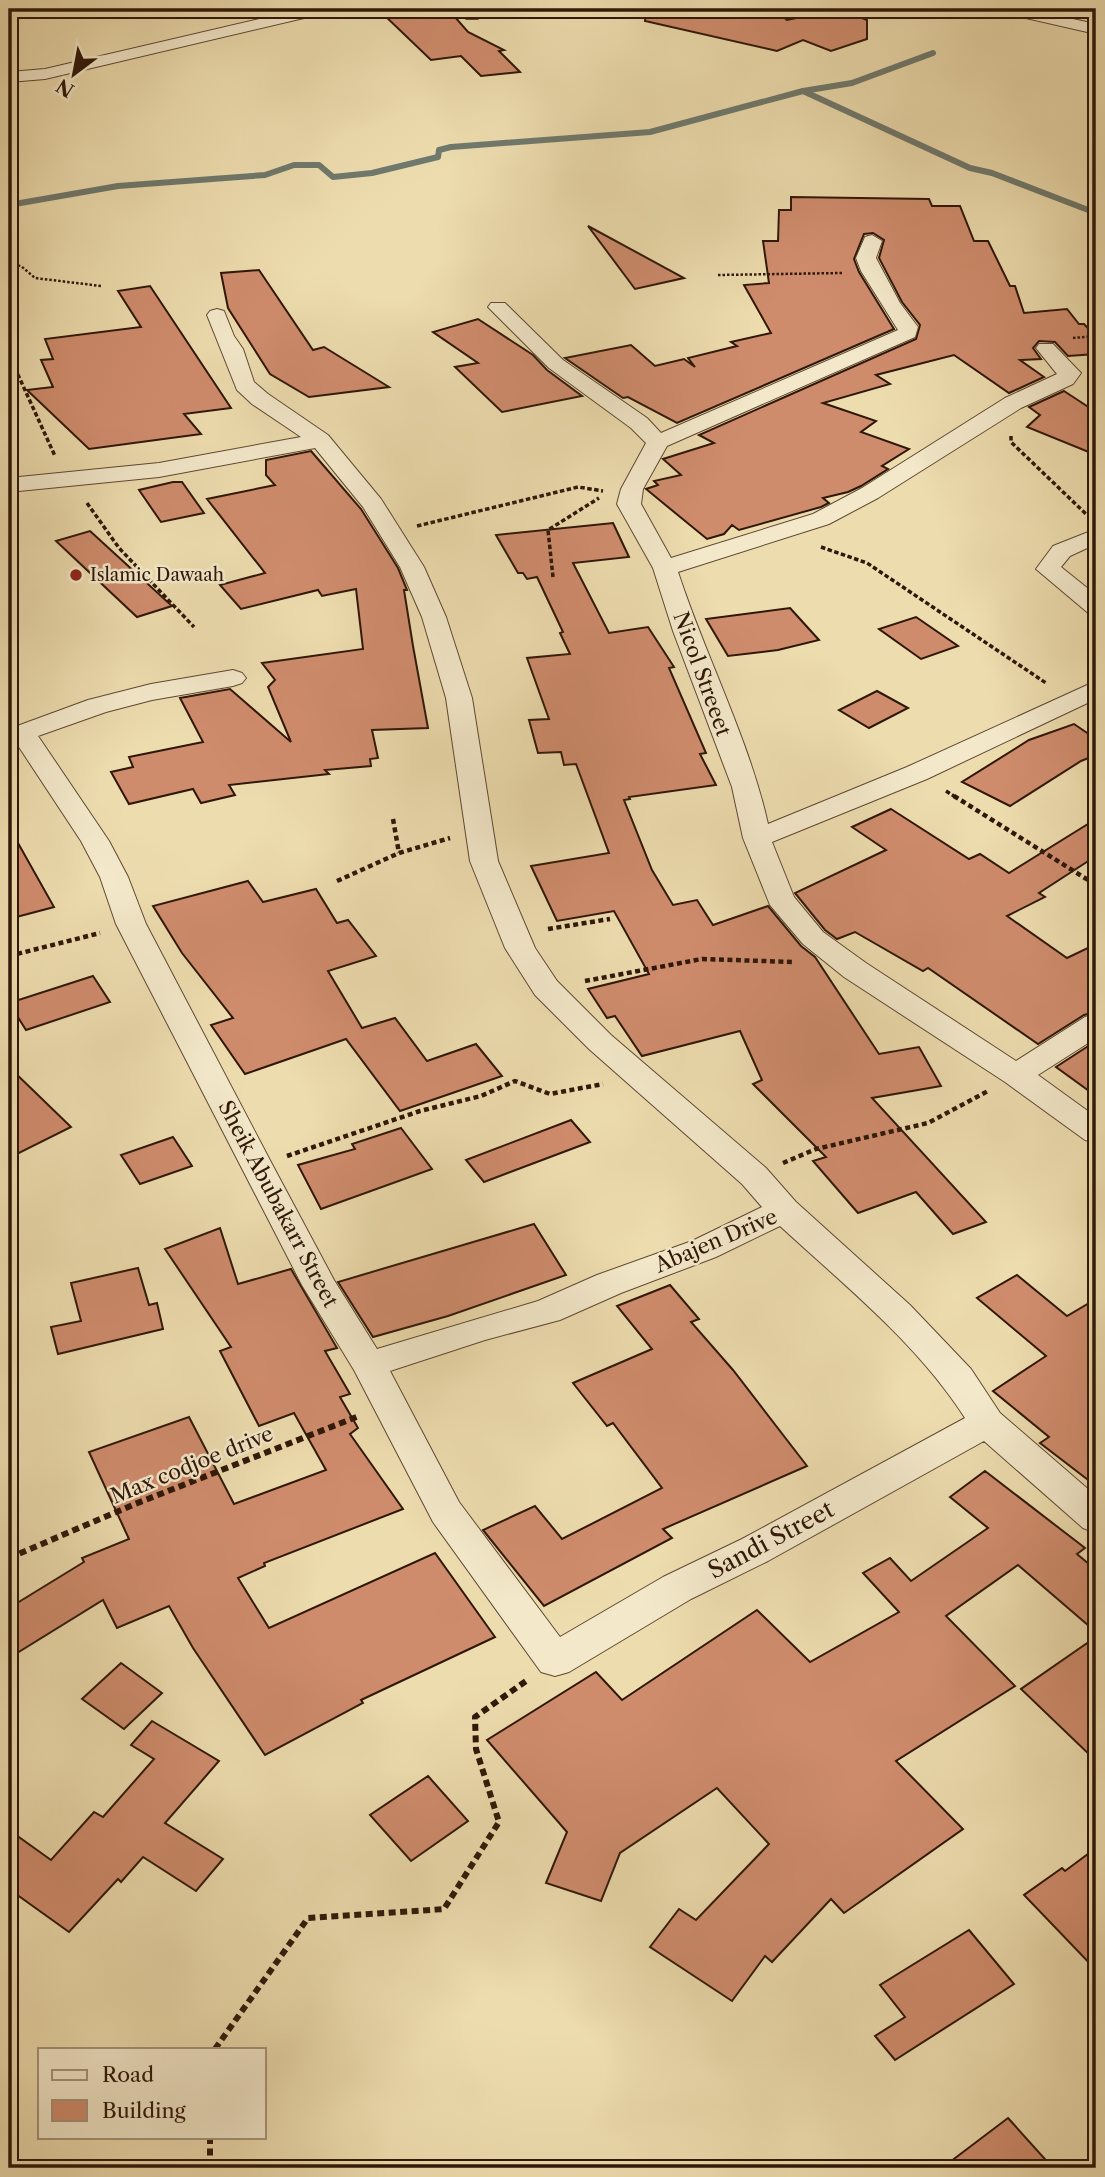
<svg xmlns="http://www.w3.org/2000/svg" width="1105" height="2177" font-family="'Libre Caslon Text',serif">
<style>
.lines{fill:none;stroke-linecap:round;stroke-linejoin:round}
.stream{stroke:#6f796d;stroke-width:6}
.building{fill:#cf8c6d;stroke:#2f1708;stroke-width:2}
.minor-casing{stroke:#5e4832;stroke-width:2}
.path-far3{stroke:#2f1708;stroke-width:2.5;stroke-dasharray:2.5 2;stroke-linecap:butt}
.path-far2{stroke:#2f1708;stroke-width:3.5;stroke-dasharray:4.5 2.5;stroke-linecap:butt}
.path-far1{stroke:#2f1708;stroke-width:4.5;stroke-dasharray:5 3.5;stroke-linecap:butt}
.path{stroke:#2f1708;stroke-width:6;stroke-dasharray:7 4.5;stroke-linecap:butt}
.minor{fill:#f3e8ca;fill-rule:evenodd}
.poi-dot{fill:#8f2418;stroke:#f3e8ca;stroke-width:2.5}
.labels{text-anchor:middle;stroke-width:5;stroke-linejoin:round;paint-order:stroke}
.far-poi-label{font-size:18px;fill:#2f1708;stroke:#f3e8ca;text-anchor:start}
.street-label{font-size:21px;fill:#2f1708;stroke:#f3e8ca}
.near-street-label{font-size:24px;fill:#2f1708;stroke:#f3e8ca}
</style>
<rect width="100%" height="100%" fill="#eddcae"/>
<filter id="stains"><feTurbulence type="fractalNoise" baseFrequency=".00286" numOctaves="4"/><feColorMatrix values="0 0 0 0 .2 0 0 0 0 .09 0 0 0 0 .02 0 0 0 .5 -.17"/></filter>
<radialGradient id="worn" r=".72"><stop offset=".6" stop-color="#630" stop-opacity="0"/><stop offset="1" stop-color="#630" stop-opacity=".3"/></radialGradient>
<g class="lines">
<g class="stream">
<path d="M803,91L970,168L992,173L1096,213"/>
<path d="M9,205L118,186L265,175L294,165H319L333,177L372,173L438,157L439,150L451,147L650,132L803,91L852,83L933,53"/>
</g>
</g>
<g class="building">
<path d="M420,9H448L468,32L504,50L499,51L520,72L481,76L461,56L431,60L383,14Z"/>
<path d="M646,9H774L787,20L840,9L867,20V39L831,51L803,40L777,51L645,21Z"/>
<path d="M791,197L929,199L932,206H960L974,241H988L1010,286H1015L1024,313L1067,309L1079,324H1084L1096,337V354L1068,356L1055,342L1039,341L1033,348L1041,359L1020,360L1044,377L1009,393L954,355L876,375L890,384L823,403L876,421L861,432L909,449L882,466L888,469L861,486L848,492L823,498L829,503L821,507L739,530L732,525L724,534L707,539L646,489L658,485L654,481L681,475L663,459L714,443L699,435L916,339L920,325L902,302L879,258L884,240L873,233L864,234L854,259L859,272L894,329L677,423L628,397L623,398L565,358L631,345L655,366L684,359L695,367L688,358L737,346L731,342L771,333L744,285L769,283L763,241H778L779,210H791Z"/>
<path d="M588,226L684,278L635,289Z"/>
<path d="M259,270L313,350L324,347L389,387L309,397L270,374L228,308L221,273Z"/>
<path d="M150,286L231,408L184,414L201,434L89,449L27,390L53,387L41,360L53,359L45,339L141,327L118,291Z"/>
<path d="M478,319L533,355L547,370L582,396L502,412L455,367L478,363L433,332Z"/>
<path d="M1064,391L1096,412V455L1027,427L1040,415L1029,407Z"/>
<path d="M311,451L361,509L398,568L407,590H404L413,646L428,728L372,730L378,758L370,759L371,766L325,770L329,774L229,785L235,795L201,803L193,789L129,804L111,772L133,767L129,757L203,742L180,698L230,689L291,742L268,687L275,680L262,663L363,649L356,589L322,596L318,590L241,609L220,585L265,573L207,499L275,485L266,475V460Z"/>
<path d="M173,482H182L204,513L161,522L139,490Z"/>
<path d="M613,523L629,557L573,563L609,633L648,627L674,667L669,668L706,753L700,754L716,785L629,797L630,799L624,800L652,870L673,905L697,900L713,925L768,906L801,946L815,957L879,1054L919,1047L941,1086L872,1098L986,1222L953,1234L916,1192L858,1213L813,1161L826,1157L753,1084L762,1080L740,1031L642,1056L615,1016L607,1018L588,989L649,974L614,911L557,921L531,866L609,853L576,764L564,765L561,752L538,753L529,720L549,719L527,658L570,654L560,633L563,632L537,577L527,579L523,573H518L496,535Z"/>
<path d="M90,531L172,606L137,617L56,541Z"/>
<path d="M790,608L819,640L778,650L728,656L706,619Z"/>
<path d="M916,617L958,646L921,659L879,629Z"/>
<path d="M877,691L908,708L869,728L839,710Z"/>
<path d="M1074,724L1096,739V755L1081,761L1010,806L962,782L1029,740Z"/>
<path d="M891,809L969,859L980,854L1009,873L1096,819V856L1039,893L1045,897L1007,916L1067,958L1096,944V1012L1084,1015L1038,1044L928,968L923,971L855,932L837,939L825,930L795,893L886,850L852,827Z"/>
<path d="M9,827L54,907L9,919Z"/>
<path d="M248,881L263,902L316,889L337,923L348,920L376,956L328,971L362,1028L395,1018L427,1061L476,1044L502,1076L400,1111L346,1039L245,1074L211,1025L233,1018L182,953L153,906Z"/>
<path d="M93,976L110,1002L26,1030L9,1003Z"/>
<path d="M1096,1041V1096L1056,1067Z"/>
<path d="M9,1067L71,1127L9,1158Z"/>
<path d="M571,1120L590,1142L484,1182L466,1160Z"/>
<path d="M401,1128L432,1169L321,1209L298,1165L355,1149L352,1144Z"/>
<path d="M173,1137L192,1166L140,1184L121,1155Z"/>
<path d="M534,1224L566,1275L448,1316L373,1337L338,1282Z"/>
<path d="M220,1228L238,1284L291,1269L337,1348L325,1351L350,1394L340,1397L358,1428L350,1434L403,1509L264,1563L265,1566L238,1578L269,1628L435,1553L495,1637L361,1700L363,1703L265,1755L193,1648L169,1606L117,1628L103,1600L9,1658V1608L84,1562L82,1558L129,1539L89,1452L189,1417L234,1504L326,1470L294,1413L259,1426L220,1351L231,1347L165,1249Z"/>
<path d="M138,1268L149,1305L157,1303L163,1329L58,1354L51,1327L81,1321L71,1283Z"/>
<path d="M1017,1275L1067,1316L1096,1299V1486L1040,1443L1049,1437L993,1391L1046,1356L977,1298Z"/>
<path d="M670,1285L699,1319L691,1322L733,1370L807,1466L663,1529L672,1538L544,1606L483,1530L535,1506L562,1539L662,1488L613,1423L607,1426L573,1383L652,1349L617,1306Z"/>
<path d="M985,1471L1085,1548L1077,1554L1096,1570V1632L1018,1565L946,1616L1015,1686L896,1761L963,1829L844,1913L831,1899L772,1962L765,1956L732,2001L650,1947L679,1909L696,1920L769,1844L717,1788L620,1853L601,1901L546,1883L567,1832L487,1740L596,1672L622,1700L757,1610L810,1662L899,1612L863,1573L890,1558L911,1581L988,1528L950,1497Z"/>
<path d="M1096,1637V1761L1021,1689Z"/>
<path d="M121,1663L162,1693L124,1729L82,1699Z"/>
<path d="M152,1721L219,1761L165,1823L223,1859L196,1891L143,1857L121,1882L118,1879L69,1932L9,1889V1830L51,1860L94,1812L103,1817L154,1759L131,1745Z"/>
<path d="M428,1776L468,1821L411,1861L370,1815Z"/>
<path d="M1096,1848V1970L1024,1895L1062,1868L1065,1871Z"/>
<path d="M969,1930L1014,1984L895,2060L875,2036L905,2017L880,1985Z"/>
<path d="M1008,2118L1053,2168H942Z"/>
</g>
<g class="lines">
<g class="minor-casing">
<g id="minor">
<path d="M302,9H329L321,14L45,79L9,82V72L45,69Z"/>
<path d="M458,9H474L480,16L478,19H466Z"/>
<path d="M998,9H1026L1096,24V34L1000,12Z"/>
<path d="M872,235L882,241L876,258L900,303L918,327L915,337L667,446L643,489L641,504L671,558L813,514L862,488L1005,398L1057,374L1036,348L1039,344H1053L1077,369L1081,373L1073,384L1021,408L878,498L829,524L678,572C705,655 749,739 768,824L907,767L1096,681V699L927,779L772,842L794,897L823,932L866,963L1016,1061L1085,1017L1096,1014V1038L1038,1075L1096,1117V1143L1085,1140L1005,1082L844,977L803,944L770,905L743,838L732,787L673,631L653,568L617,504L621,489L646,443L631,428L549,368L488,307L491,303H505L563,360L647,418L661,433L898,330L861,271L856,258L865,237Z"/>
<path d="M217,309L224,311L234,336L243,349L254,382L268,394L328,435L381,499L424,567L446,617L472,698L498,861L535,948L557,981L611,1035L766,1168L796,1202L910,1305L971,1369L1000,1413L1096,1496V1533L1083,1528L984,1441L768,1561L691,1599L569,1672L555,1676L541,1672L433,1522L354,1370L302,1285L116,924L100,877L81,841L17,744L9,746V729L88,700L151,684L233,670L242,673L246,678L242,683L233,686L152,700L106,712L38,736L109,841L128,877L146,924L273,1166L334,1280L377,1349L538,1301L597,1275L692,1241L762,1207L742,1184L589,1049L535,995L505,948L470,861L446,698L422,617L400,567L363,507L315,448L159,477L9,492V478L159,463L301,437L252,404L237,390L207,315L210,311ZM780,1226C845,1286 917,1343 965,1418L742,1539L663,1577L560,1637L459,1502L390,1371L485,1340L560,1320L621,1293L716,1257Z"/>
<path d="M1096,529V544L1070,556L1061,567L1096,595V614L1087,612L1036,569L1053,546Z"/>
</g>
</g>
<g class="path-far3">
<path d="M9,264L21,266L35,278L101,286"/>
<path d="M718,275L842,273"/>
<path d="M1073,338L1096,336"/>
</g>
<g class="path-far2">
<path d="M9,355L55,456"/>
<path d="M1011,436V442L1086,514"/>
<path d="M87,503L119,548L194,627"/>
<path d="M417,526L578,487L603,491"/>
<path d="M821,547L867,563L1046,683"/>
<path d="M553,577L548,530L599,498"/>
<path d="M946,791L957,798"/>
</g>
<g class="path-far1">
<path d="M954,796L1096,885"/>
<path d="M393,819L399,853"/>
<path d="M337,881L399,853L450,838"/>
<path d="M548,929L610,919"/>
<path d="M9,956L100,933"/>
<path d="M585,981L702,959L794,962"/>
<path d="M287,1156L420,1111L481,1096L515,1081L550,1094L603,1084"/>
<path d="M783,1163L816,1149L928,1123L988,1091"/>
</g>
<g class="path">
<path d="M9,1558L135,1504L359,1416"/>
<path d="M215,2049L308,1918L444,1909L499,1822L476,1749L475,1717L526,1681"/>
<path d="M210,2137V2168"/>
</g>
<use href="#minor" class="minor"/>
</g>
<circle class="poi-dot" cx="76" cy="575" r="7"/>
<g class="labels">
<g class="far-poi-label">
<text x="90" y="581">Islamic Dawaah</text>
</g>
<g class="street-label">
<text transform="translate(702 674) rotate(70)" y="7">Nicol Streeet</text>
<text transform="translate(278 1204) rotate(62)" y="7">Sheik Abubakarr Street</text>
<text transform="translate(716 1241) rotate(-23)" y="7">Abajen Drive</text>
<text transform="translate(192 1465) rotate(-22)" y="7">Max codjoe drive</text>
</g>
<g class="near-street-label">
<text transform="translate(771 1540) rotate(-28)" y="8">Sandi Street</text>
</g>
</g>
<rect width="1105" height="2177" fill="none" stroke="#eddcae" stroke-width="35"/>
<rect x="10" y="10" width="1084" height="2156" fill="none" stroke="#2f1708" stroke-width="3.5"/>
<rect x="18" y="18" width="1070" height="2142" fill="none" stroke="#2f1708" stroke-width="2"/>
<rect x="38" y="2048" width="228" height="91" fill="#f3e8ca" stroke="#a5947c" stroke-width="2"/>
<rect x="52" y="2070" width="35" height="10" fill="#f3e8ca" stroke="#a5947c" stroke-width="2"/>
<text x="102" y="2082" font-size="21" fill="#2f1708">Road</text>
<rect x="52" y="2100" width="35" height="21" fill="#cf8c6d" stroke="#a5947c" stroke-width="2"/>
<text x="102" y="2118" font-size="21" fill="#2f1708">Building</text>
<g transform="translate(74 74) rotate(212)" stroke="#f3e8ca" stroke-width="5" paint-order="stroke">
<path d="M0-5L12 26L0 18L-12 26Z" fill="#2f1708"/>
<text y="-10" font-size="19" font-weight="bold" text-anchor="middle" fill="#2f1708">N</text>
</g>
<rect width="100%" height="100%" filter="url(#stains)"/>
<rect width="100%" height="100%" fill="url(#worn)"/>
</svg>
